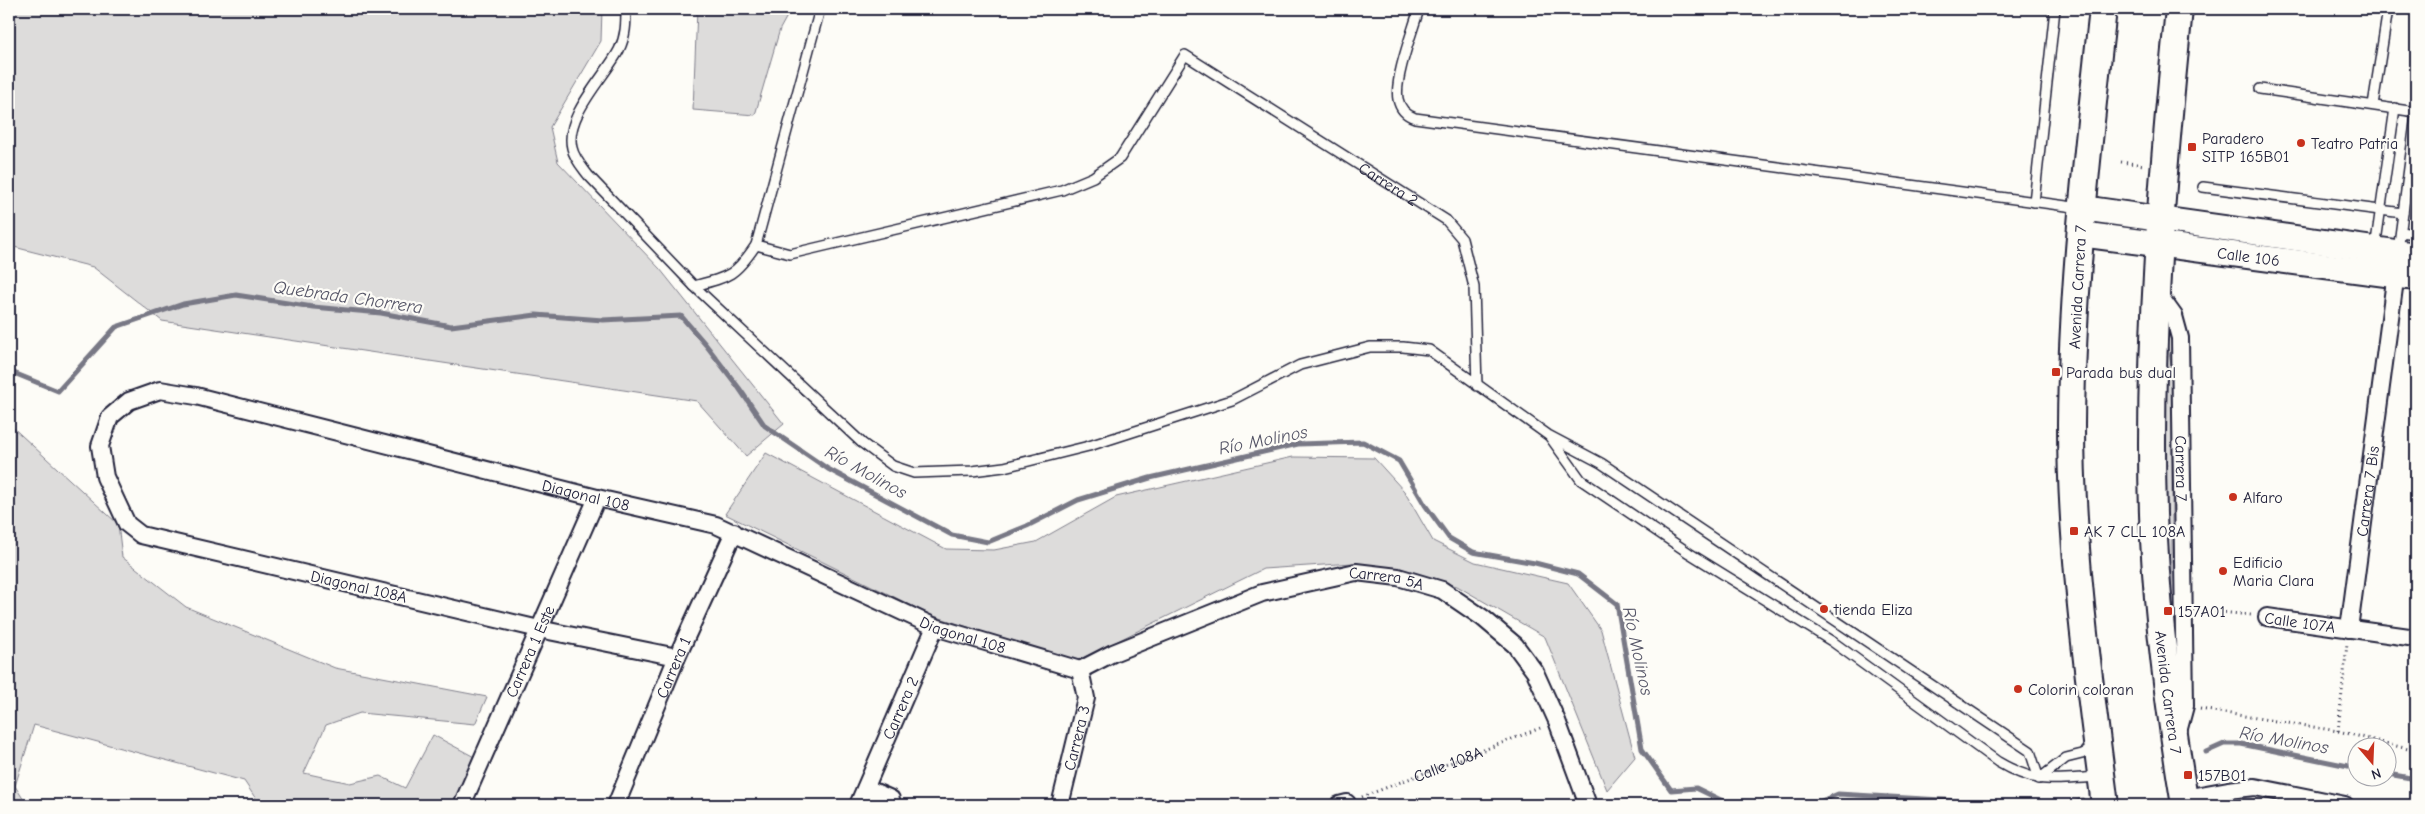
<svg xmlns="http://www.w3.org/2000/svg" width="2425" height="814" font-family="'Comic Neue',sans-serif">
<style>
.green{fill:#dddcdb;stroke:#807f8b}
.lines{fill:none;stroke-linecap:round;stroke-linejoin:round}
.stream{stroke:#787885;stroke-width:5}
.service-casing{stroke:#22223b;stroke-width:12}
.minor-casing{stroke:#22223b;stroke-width:20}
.secondary-casing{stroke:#22223b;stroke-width:28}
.primary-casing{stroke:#22223b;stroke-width:30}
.path{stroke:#22223b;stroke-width:3;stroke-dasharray:1 4;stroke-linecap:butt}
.service{stroke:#fdfcf7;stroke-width:9}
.minor{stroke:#fdfcf7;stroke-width:16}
.secondary{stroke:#fdfcf7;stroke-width:24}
.primary{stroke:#fdfcf7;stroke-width:26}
.poi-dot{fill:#c8321e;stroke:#fdfcf7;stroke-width:2}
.labels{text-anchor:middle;stroke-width:4.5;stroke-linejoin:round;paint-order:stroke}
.poi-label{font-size:16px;fill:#22223b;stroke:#fdfcf7;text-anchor:start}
.street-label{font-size:16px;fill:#22223b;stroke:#fdfcf7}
.water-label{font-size:18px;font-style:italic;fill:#545466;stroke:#fdfcf7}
</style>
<rect width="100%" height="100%" fill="#fdfcf7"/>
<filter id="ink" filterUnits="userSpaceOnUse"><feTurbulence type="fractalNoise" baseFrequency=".02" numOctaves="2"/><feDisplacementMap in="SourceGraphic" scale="10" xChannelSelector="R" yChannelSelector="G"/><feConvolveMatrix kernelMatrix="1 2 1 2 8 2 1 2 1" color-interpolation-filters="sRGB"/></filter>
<g filter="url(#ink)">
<g class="green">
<path d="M9,9H602L601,41L550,127L558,162L660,269L784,424L746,456L697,401L162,321L93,267L14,247L13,176H9Z"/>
<path d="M697,9H791L780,29L755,115L693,110Z"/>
<path d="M2165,328L2172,371V644L2163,544Z"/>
<path d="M9,424L118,524L122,557L186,607L335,668L487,697L475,724L360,713L326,725L304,773L350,783L380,776L405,788L433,735L480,760L456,805H260L244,781L34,725L15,786L27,805H9Z"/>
<path d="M766,453L946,549L994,550L1036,542L1116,497L1293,457L1374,458L1404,491L1433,541L1475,562L1568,583L1601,630L1635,757L1607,790L1545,637L1457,586L1353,563L1263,569L1075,662L931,615L725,514Z"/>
</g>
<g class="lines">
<g class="stream">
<path d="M9,371L58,391L116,327L183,304L236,295L313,307L381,313L451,326L536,315L603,320L681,316L706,345L739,388L765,426L828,469L952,535L988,542L1027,526L1078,500L1150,478L1298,444L1363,442L1399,461L1425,505L1449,538L1473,552L1535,563L1578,574L1617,604L1642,749L1671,790L1696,788L1731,805"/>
<path d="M2206,752L2224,744H2241L2358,768"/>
<path d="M2388,774L2416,779"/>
<path d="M1812,805L1838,794L1959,801L1963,805"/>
<path d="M2068,805L2082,800"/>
</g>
<g class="service-casing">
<g id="service">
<path d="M626,9C626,23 626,36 619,50C605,77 564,116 572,148C574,158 582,167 588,175L694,286L862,443L893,466L914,473L972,471L1004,467L1089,446L1232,400L1300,365L1370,347H1403L1429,350L1548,435L1601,463L2030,751L2039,779L2066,758L2082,754L2095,748"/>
<path d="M1419,9C1413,30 1394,79 1398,99C1400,109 1406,115 1415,118L2081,208"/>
<path d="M2260,89L2416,112"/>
<path d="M2373,105L2388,9"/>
<path d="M2203,187L2403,213"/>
<path d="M2034,202L2055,9"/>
<path d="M2401,232L2416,234"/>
<path id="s2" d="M756,245L790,254L1062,190L1093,177L1120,158L1185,55L1446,220L1462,239L1474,287L1477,386"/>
<path d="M2375,249L2395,108"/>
<path d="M2398,251L2416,115"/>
<path d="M694,286C729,277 735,276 756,245L820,9"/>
<path d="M1550,437L1581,480L1689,553L1833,642L1998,762C2039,786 2055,779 2099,777"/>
</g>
</g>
<g class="minor-casing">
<g id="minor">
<path id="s3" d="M2156,291L2174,316L2180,338L2185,706L2178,732"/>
<path d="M2267,617L2416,638"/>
<path id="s4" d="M2349,629L2397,265"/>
<path id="s5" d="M677,657L539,629L141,535L127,524L105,477L100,446L110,417L129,401L160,390L196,396L597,498L716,525L935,627L1080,670"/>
<path id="s6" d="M1080,670L1113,653L1262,593L1356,572L1398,577L1442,590L1483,618L1515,645L1535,672L1557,721L1588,805"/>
<path d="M866,788L891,799L889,805"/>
<path d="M2184,798L2228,790L2255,787L2345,805"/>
<path id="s7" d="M462,805L597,498"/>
<path id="s8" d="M616,805L677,657L734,532"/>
<path id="s9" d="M858,805L935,627"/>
<path id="s10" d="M1060,805L1086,698L1080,670"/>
<path d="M1339,805L1347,803V805"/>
</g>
</g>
<g class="secondary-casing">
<g id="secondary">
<path d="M2082,208L2416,255"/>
<path id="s11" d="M2080,234L2416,278"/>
</g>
</g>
<g class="primary-casing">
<g id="primary">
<path d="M2103,9C2088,147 2072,286 2071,425C2071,552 2089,679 2105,805"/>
<path id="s12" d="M2179,9C2162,177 2148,345 2153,514C2156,611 2169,709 2185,805"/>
</g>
</g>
<g class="path">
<path d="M2121,162L2144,165"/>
<path d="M2200,610L2251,615"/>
<path d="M2200,709L2338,731L2416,751"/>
<path d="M2338,731L2347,644"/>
<path id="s1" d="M1362,797L1543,727"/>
</g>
<use href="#service" class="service"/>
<use href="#minor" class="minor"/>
<use href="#secondary" class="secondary"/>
<use href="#primary" class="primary"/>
</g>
</g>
<g class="poi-dot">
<circle cx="2301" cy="143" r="5"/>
<rect x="2187" y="142" width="10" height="10" rx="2.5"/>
<rect x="2051" y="367" width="10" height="10" rx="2.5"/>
<circle cx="2233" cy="497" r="5"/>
<rect x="2069" y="526" width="10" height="10" rx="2.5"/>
<circle cx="2223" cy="571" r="5"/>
<circle cx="1824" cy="609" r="5"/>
<rect x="2163" y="606" width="10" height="10" rx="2.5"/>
<circle cx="2018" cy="689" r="5"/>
<rect x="2183" y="770" width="10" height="10" rx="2.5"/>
</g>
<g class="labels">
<g class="poi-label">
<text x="2202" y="144">Paradero<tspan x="2202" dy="18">SITP 165B01</tspan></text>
<text x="2311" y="149">Teatro Patria</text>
<text x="2066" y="378">Parada bus dual</text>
<text x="2243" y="503">Alfaro</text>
<text x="2084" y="537">AK 7 CLL 108A</text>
<text x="2233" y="568">Edificio<tspan x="2233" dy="18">Maria Clara</tspan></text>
<text x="1834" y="615">tienda Eliza</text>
<text x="2178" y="617">157A01</text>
<text x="2028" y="695">Colorin coloran</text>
<text x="2198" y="781">157B01</text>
</g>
<g class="street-label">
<text dy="6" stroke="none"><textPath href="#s2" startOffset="744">Carrera 2</textPath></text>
<text dy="6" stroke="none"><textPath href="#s11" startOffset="170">Calle 106</textPath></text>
<text transform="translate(2077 287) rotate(-87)" y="6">Avenida Carrera 7</text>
<text dy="6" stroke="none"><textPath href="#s3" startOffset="184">Carrera 7</textPath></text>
<text dy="6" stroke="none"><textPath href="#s4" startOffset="139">Carrera 7 Bis</textPath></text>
<text dy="6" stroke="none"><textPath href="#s5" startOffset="1178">Diagonal 108</textPath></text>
<text dy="6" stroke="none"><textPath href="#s6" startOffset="325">Carrera 5A</textPath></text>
<text transform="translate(359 586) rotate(13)" y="6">Diagonal 108A</text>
<text transform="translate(2300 622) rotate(8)" y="6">Calle 107A</text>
<text dy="6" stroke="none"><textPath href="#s5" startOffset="1582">Diagonal 108</textPath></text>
<text dy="6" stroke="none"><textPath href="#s7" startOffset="168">Carrera 1 Este</textPath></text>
<text dy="6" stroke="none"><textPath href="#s8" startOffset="149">Carrera 1</textPath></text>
<text dy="6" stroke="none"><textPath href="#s12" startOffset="685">Avenida Carrera 7</textPath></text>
<text dy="6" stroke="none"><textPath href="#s9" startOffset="106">Carrera 2</textPath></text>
<text dy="6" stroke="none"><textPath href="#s10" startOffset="69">Carrera 3</textPath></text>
<text dy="6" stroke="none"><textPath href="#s1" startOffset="92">Calle 108A</textPath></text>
</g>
<g class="water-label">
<text transform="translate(348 297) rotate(8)" y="6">Quebrada Chorrera</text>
<text transform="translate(1263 440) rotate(-11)" y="6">Río Molinos</text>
<text transform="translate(866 472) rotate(29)" y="6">Río Molinos</text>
<text transform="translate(1638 651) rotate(78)" y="6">Río Molinos</text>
<text transform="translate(2284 740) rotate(10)" y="6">Río Molinos</text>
</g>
</g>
<rect width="2425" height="814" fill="none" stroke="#fdfcf7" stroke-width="30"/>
<rect x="15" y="15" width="2395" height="784" fill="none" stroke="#22223b" stroke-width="2" filter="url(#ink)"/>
<g transform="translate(2372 762) rotate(161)"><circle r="24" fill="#fdfcf7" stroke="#a5a5ac"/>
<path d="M0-4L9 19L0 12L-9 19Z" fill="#c8321e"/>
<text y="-8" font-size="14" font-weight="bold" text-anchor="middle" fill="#22223b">N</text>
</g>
</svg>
